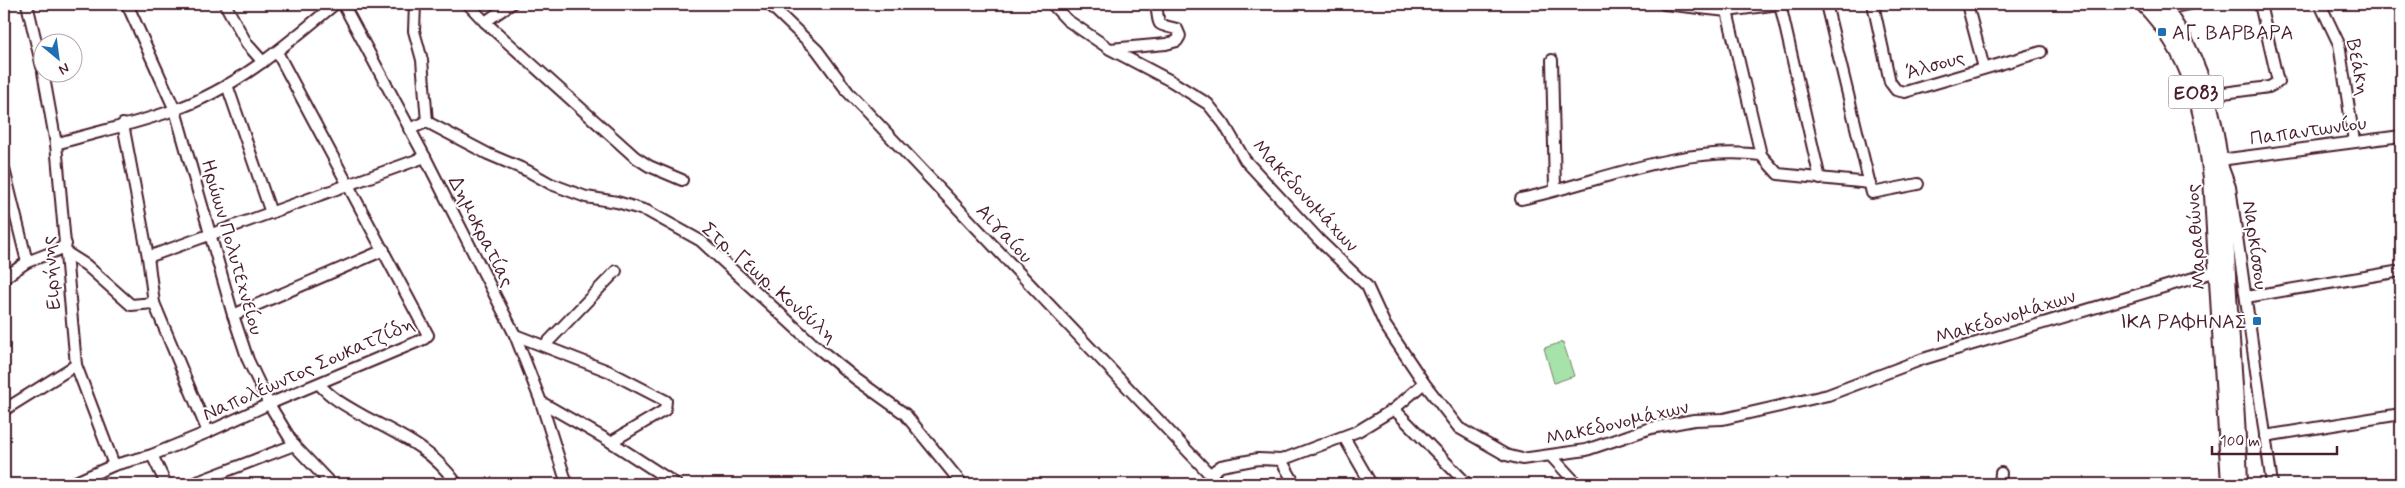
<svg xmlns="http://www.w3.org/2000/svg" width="2405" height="488" font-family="Mynerve,sans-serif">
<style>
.green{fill:#a6e3aa;stroke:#78816a}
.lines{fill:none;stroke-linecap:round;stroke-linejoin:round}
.minor-casing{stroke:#4a1f2b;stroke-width:14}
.major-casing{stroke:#4a1f2b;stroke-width:18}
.minor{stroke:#fff;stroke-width:10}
.major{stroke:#fff;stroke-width:14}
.poi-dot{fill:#1f6fb2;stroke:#fff;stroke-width:2}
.labels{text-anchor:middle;stroke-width:4;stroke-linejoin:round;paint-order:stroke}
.shield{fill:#fff;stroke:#80626b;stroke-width:1}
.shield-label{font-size:19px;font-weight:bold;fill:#4a1f2b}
.poi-label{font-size:20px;fill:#4a1f2b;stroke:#fff;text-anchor:start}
.street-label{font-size:20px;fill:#4a1f2b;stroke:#fff}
</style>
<rect width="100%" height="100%" fill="#fff"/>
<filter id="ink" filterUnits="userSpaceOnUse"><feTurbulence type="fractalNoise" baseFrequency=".02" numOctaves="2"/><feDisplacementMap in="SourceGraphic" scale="10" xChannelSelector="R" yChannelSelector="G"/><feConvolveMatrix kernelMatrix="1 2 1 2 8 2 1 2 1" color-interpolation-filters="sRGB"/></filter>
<g filter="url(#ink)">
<path class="green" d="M1563,342L1574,376L1554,383L1544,348Z"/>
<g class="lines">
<g class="minor-casing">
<g id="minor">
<path d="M27,4L42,67"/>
<path d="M127,4L175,110L233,315L248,360L269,404L294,445L331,484"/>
<path d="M225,4L247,44L263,62"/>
<path d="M343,4L425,157L515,335L541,402L567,484"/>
<path d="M415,4L414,31L422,60L427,122"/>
<path d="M468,4L485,22L635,157L649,166L682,180"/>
<path d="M769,4L817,50L848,92L1219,484"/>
<path d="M1052,4L1067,20L1110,49L1171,81L1208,104L1224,124L1245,160L1319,240L1367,286L1385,325L1424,383L1459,428L1506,455L1522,459L1586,450L1651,428L1694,420L1723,419L1828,395L1923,359L2217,271"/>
<path d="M1664,4L1727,11L1779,4"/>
<path d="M1728,4L1727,11L1761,155"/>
<path d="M1780,4L1820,179"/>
<path d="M1826,4L1872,193L1918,184"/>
<path d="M1873,4L1890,82L1896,90L1905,92L2041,52"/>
<path d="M1967,4L1984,68"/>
<path d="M2320,4L2339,44L2354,141"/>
<path d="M2165,9L2189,4"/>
<path d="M485,22L511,4"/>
<path d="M1110,49L1166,44L1177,41L1180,36L1177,29C1155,23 1160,29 1156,4"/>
<path d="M1552,60L1555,189"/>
<path d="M43,72L56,144L76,365L114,465"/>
<path d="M227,85L271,213"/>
<path d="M2208,95L2269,87L2278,82L2260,4"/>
<path d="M123,124L148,257L154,303L208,432"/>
<path d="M409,129L427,122L488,154L528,171L551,184L586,197L617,202L647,211L701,241L812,343L856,379L905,414L962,484"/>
<path d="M56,144C95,132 136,124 174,110C235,89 286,45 335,4"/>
<path d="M4,169L27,262"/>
<path d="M1521,199C1600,182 1679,145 1761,155L1778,174L1870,183"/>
<path d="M67,253L86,265L131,305L154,303"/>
<path d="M148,257L425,157"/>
<path d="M4,278L27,262L58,250L66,244"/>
<path d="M2246,297L2401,271"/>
<path d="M233,315L384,250"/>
<path d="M515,335L608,371L666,401L665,410L611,442"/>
<path d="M545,345L616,271"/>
<path d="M319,384C331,398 346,406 362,415C401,436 430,447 457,484"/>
<path d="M541,402L611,442L676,484"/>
<path d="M1394,409L1467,484"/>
<path d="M4,410L76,365"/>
<path d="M2265,436L2401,414"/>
<path d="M1344,437L1371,484"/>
<path d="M152,455L166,484"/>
<path d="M1552,457L1577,484"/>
<path d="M1281,460L1295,484"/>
<path d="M1210,474L1221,466L1258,459L1281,460L1358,431L1394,409L1424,383"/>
<path d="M71,484L114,465L152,455L208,432L269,404L424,339L428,335L277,52"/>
<path d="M192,484L294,445"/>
<path d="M2000,484L2001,473"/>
<path d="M2272,484L2230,187L2220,160L2401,136"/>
</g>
</g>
<g class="major-casing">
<g id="major">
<path d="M2143,4C2192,54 2203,111 2211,178L2229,484"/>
<path d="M2161,4C2227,88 2223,193 2229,294C2233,358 2238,421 2240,484"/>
</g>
</g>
<use href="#minor" class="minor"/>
<use href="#major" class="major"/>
</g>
</g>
<g class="poi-dot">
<rect x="2157" y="27" width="10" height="10" rx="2.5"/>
<rect x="2252" y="316" width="10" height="10" rx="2.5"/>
</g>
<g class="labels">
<rect class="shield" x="2168.5" y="75.5" width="55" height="33" rx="4"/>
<g class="shield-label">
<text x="2196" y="99">ΕΟ83</text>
</g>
<g class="poi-label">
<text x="2172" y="39">ΑΓ. ΒΑΡΒΑΡΑ</text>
<text x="2247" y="328" text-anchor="end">ΙΚΑ ΡΑΦΗΝΑΣ</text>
</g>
<g class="street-label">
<text transform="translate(1935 64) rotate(-16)" y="7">Άλσους</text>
<text transform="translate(2359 67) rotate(79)" y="7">Βεάκη</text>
<text transform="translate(2308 130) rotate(-8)" y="7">Παπαντωνίου</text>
<text transform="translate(1306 195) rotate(47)" y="7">Μακεδονομάχων</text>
<text transform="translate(482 231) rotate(63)" y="7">Δημοκρατίας</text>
<text transform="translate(1005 233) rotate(47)" y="7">Αιγαίου</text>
<text transform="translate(2195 237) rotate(-94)" y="7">Μαραθώνος</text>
<text transform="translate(2256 245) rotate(82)" y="7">Ναρκίσσου</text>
<text transform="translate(233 247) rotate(74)" y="7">Ηρώων Πολυτεχνείου</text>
<text transform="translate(50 273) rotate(-95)" y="7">Ειρήνης</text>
<text transform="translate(770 282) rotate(41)" y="7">Στρ. Γεωρ. Κονδύλη</text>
<text transform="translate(2005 316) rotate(-17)" y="7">Μακεδονομάχων</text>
<text transform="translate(308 368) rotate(-24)" y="7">Ναπολέωντος Σουκατζίδη</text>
<text transform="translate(1617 422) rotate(-13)" y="7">Μακεδονομάχων</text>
</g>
</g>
<rect width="2405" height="488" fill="none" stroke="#fff" stroke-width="20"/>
<rect x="10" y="10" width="2385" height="468" fill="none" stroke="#4a1f2b" stroke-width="2" filter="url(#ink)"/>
<g transform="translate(58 58) rotate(151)"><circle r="24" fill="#ffffff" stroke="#b7a5aa"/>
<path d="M0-4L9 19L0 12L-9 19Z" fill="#1f6fb2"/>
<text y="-8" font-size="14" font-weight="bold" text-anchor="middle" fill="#4a1f2b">N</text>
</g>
<path d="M2212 446v8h125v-8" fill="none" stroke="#4a1f2b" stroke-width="2.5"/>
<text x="2220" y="446" font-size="15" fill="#4a1f2b" stroke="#ffffff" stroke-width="4" paint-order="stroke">100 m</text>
</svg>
